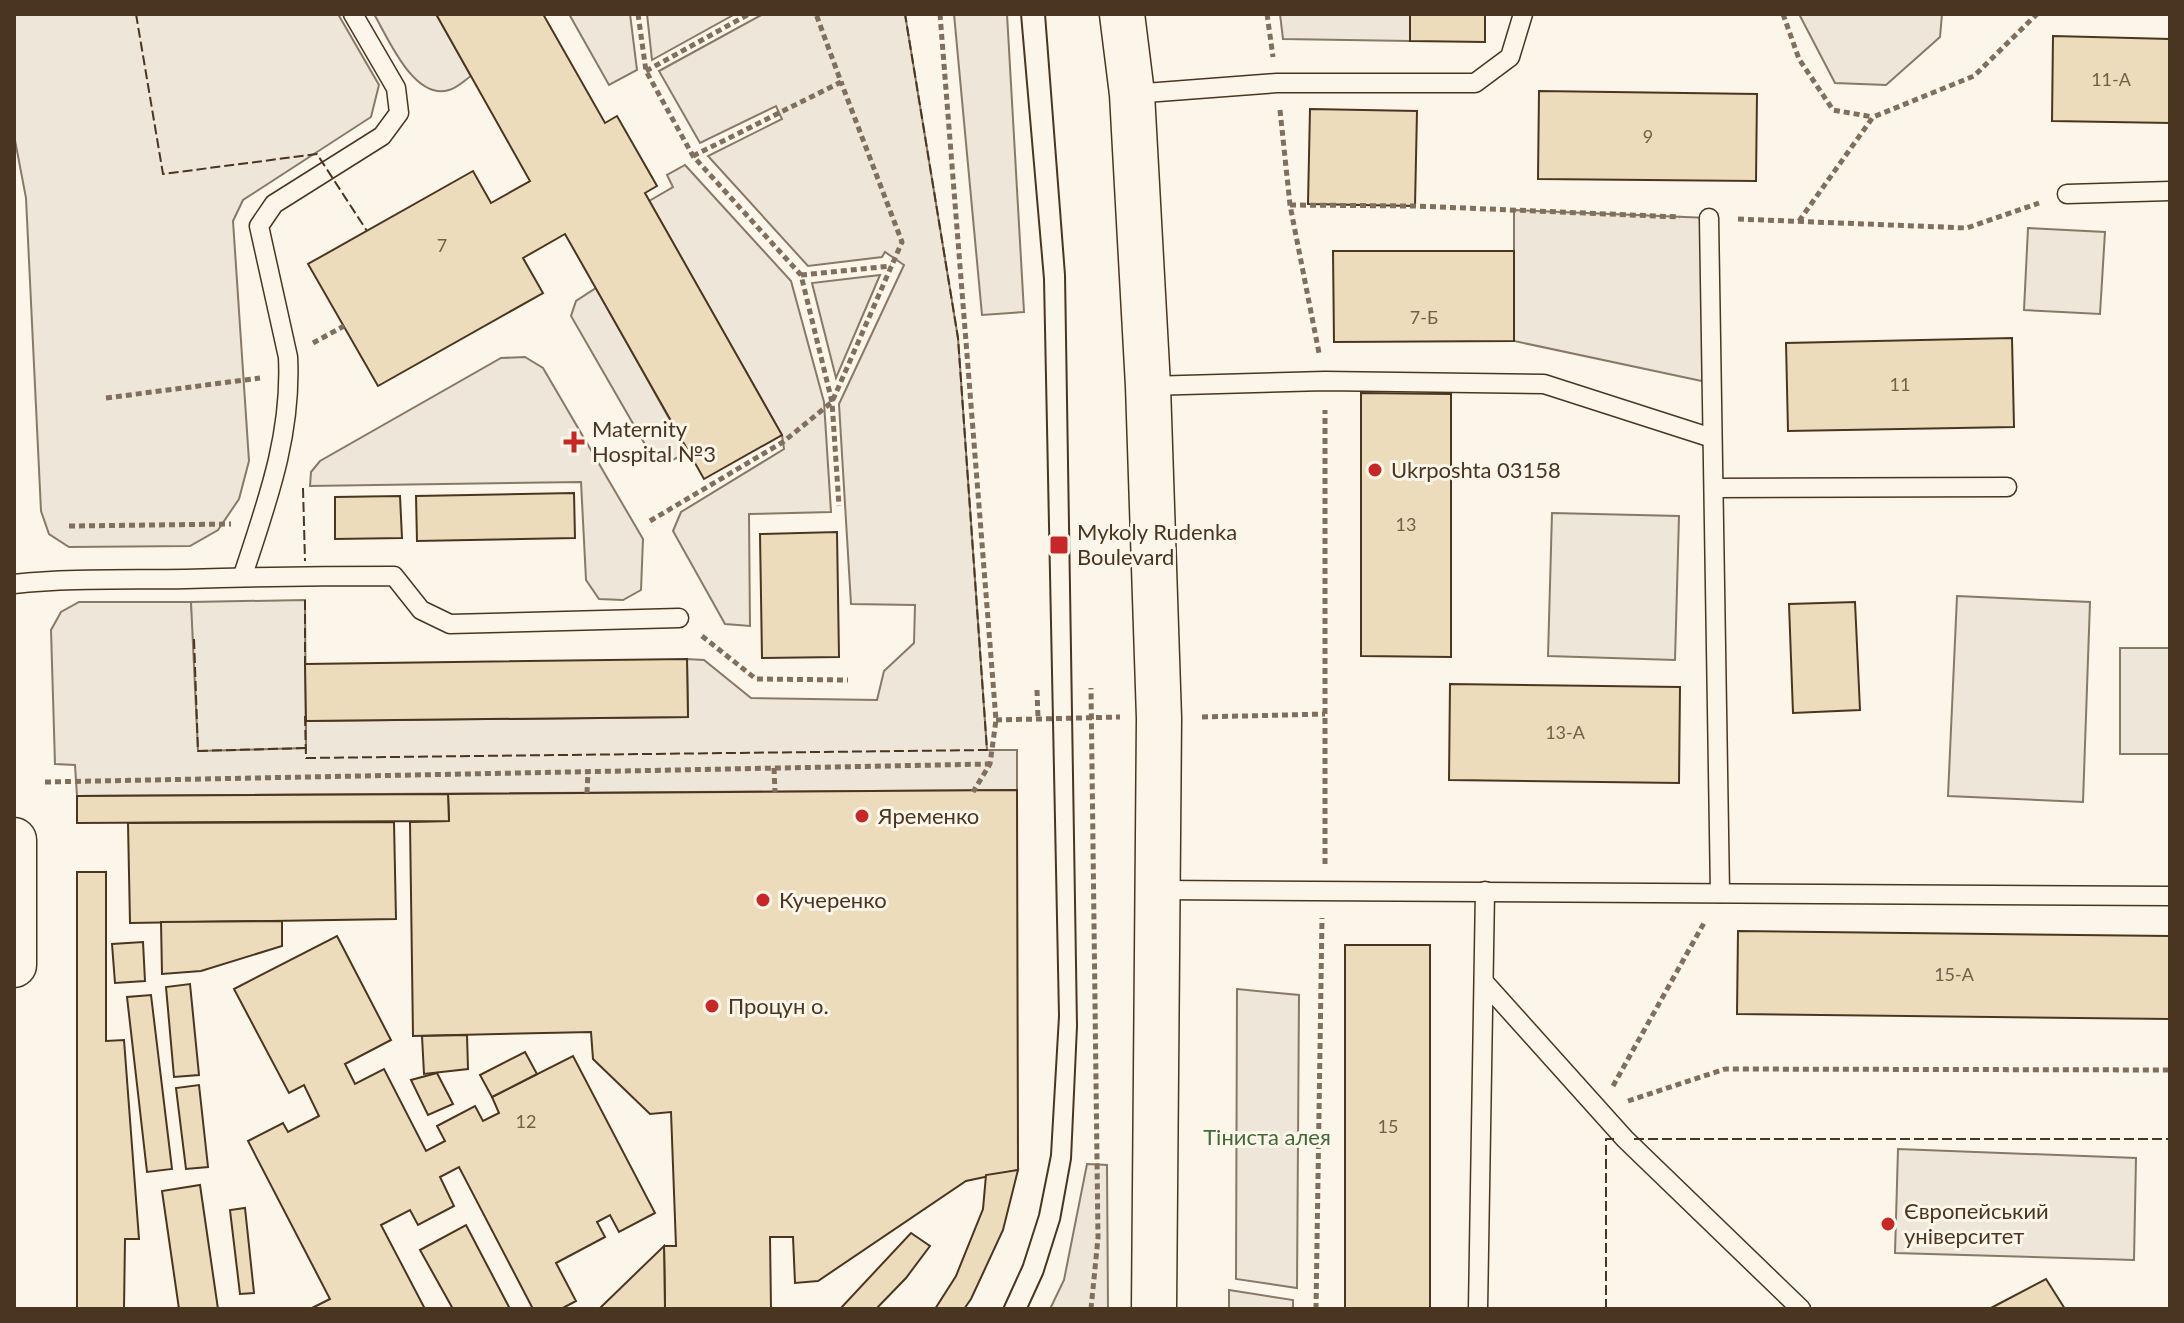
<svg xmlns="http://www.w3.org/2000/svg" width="2184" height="1323" font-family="Lato,sans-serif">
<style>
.green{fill:#ede6d9;stroke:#887966;stroke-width:2}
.parking{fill:#ede7d9;stroke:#887966;stroke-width:2}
.building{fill:#ecdcbc;stroke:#4a3520;stroke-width:2}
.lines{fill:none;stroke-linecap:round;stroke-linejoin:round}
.service-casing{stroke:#4a3520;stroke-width:21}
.tertiary-casing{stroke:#4a3520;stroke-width:47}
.path{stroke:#7f6f5c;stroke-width:5;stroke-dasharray:6 4;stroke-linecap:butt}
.service{stroke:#fbf6e9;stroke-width:18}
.tertiary{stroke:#fbf6e9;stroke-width:44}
.tram{stroke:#4a3520;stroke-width:2}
.fence{stroke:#4a3520;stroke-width:2;stroke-dasharray:10 4;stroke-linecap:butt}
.poi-dot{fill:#c62828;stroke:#fbf6e9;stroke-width:3}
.labels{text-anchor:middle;stroke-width:6;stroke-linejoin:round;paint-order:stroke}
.number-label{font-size:18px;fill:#725f47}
.poi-label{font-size:22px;fill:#4a3520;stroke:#fbf6e9;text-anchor:start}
.park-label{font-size:22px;fill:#436837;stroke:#fbf6e9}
</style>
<rect width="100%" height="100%" fill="#fbf6e9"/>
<g class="green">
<path d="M14,14H338L379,85L371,117L243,200L233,221L249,461L239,499L218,530L190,546L69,547L49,534L41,511L26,198L14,135Z"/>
<path d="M374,14H436L471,76C465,80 457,88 449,90C414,101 388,38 374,14Z"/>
<path d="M569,14H630L637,70L609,85Z"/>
<path d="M647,14H735L652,60Z"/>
<path d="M763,14H905L958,338L987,750H1017V790L77,796L75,765L55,764L51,630L61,612L79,602H191L194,639L306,748V721L688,717L687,659L704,660L751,698L877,700L884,671L914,643L915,605L851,604L839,404L904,265L885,252L882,257L808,266L708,156L782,119L776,106L700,143L659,71Z"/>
<path d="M954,14H1007L1024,312L982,315Z"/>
<path d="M1280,14H1410V41L1283,39Z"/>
<path d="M1799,14H1942L1940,37L1886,85L1835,83Z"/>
<path d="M685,165L791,281L824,402L831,512L749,514L750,626L725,624L673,531L681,512L784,449L782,435L649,201L673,187L667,175Z"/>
<path d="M1514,210L1709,218L1711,383L1514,341Z"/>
<path d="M2028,228L2105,232L2100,314L2024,310Z"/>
<path d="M880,275L836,378L812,283Z"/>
<path d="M596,288L688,452L669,462L654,460L571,316L576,301Z"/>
<path d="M525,357L543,368L643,539L641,590L623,600L599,599L586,580L581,482L310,486L311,472L320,461L501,358Z"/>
<path d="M1957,596L2090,602L2083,802L1948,796Z"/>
<rect x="2120" y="648" width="50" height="106"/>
<path d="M1237,989L1299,995L1297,1288L1236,1279Z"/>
<path d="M1898,1149L2136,1158L2134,1260L1895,1253Z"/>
<path d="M1087,1164L1107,1165L1108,1309H1050L1064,1280Z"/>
<path d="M1229,1290L1293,1300V1309H1229Z"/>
</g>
<g class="parking">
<path d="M1552,513L1679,516L1675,660L1548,656Z"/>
<path d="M305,600L306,748L198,751L191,602Z"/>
</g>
<g class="building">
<path d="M436,14H543L605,123L617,116L657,186L645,193L782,435L704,479L565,234L523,258L543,293L378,386L308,264L473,171L491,203L530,181Z"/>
<path d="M1410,14H1485V42L1410,41Z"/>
<path d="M2053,36L2170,39V123L2052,121Z"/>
<path d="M1539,91L1757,94L1756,181L1538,179Z"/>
<path d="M1310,109L1417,111L1415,206L1308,204Z"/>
<path d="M1333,251H1514V341L1334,342Z"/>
<path d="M2012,338L2014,427L1788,431L1786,343Z"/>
<path d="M1361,393L1451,394V657L1361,656Z"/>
<path d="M574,493L575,538L417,541L416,496Z"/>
<path d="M400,496L402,538L335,539V497Z"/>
<path d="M837,532L839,657L762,658L760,534Z"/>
<path d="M1855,602L1860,710L1793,713L1789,604Z"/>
<path d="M687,659L688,717L306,721L305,664Z"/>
<path d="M1450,684L1680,687L1679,783L1449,780Z"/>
<path d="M1017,790L1018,1170L966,1181L818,1281L795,1283L793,1237H770L771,1309H665L664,1246H676L671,1112L650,1114L593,1059L591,1032L413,1036L410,822L449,821L448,794Z"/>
<path d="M448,794L449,821L77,823V796Z"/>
<path d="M394,822L396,919L130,923L128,823Z"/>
<path d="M77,872H106V1041L124,1040L139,1239H125L124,1309H77Z"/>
<path d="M282,921V946L201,971L162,974L161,922Z"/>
<path d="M1738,931L2170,936V1019L1737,1014Z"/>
<path d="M337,936L391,1040L345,1064L355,1084L384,1069L426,1151L445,1141L437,1126L475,1106L483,1121L499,1113L492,1097L573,1056L655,1213L619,1232L610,1215L597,1222L605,1237L556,1263L576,1301L561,1309H533L459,1167L440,1177L454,1206L418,1225L410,1210L381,1225L425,1309H310L330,1299L248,1141L283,1123L288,1132L319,1116L304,1085L289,1093L234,989Z"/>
<path d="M143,942L145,981L115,983L112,944Z"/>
<rect x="1345" y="945" width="85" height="364"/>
<path d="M190,984L199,1075L174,1077L166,987Z"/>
<path d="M151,995L172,1169L147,1172L127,997Z"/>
<path d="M467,1035L468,1069L424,1074L422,1036Z"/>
<path d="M525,1052L537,1074L492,1097L480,1075Z"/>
<path d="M437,1073L453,1104L428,1115L411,1080Z"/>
<path d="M199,1085L208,1167L186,1169L176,1088Z"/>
<path d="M1018,1170L1003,1230L971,1299L964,1309H935L956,1276L983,1209L986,1175Z"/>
<path d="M200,1185L218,1309H179L162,1191Z"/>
<path d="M245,1208L254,1293L240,1294L230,1210Z"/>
<path d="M466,1225L510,1309H453L420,1250Z"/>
<path d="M911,1233L930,1246L906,1278L876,1309H840Z"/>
<path d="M664,1246L665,1309H599Z"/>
<path d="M2046,1279L2065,1309H1989Z"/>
</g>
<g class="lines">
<g class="service-casing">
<g id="service">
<path d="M1132,94L1277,83H1475L1510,57L1523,14"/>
<path d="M2067,194L2170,191"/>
<path d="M1709,218L1720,893"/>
<path d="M1148,386L1325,381L1544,384L1712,438"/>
<path d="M1715,488L2007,487"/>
<path d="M243,575C267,502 292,435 288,357L259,226L274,204L382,136L399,113L396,88L353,14"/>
<path d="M14,584C71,578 128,580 186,579C255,577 324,576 394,576L421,610L450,624L679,618"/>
<path d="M1158,890L2170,896"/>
<path d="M1484,982L1625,1139L1801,1309"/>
<path d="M1478,1309L1485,891"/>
</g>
</g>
<g class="tertiary-casing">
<g id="tertiary">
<path d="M1122,14L1132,94L1148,386L1159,718L1154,1309"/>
<path d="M14,840V965"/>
</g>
</g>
<g class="path">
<path d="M638,14L646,71L693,156L801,275L832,402L839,506"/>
<path d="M940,14L996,720L990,764L973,792"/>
<path d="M1267,14L1273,57"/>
<path d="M1783,14L1799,59L1833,110L1873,117"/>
<path d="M646,71L749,14"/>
<path d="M1280,110L1290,205L1319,353"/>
<path d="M693,156L841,82L816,14"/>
<path d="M1290,205L1415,206L1680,217"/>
<path d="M1738,219L1967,228L2039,203"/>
<path d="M1799,221L1873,117L1974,76L2037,14"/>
<path d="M801,275L891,266"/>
<path d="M313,343L344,326"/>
<path d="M106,398L260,378"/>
<path d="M650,521L783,442L832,402L902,242L841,82"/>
<path d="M69,526L231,524"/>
<path d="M702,636L756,679L848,680"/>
<path d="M1037,690L1038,718"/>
<path d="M1202,717L1325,714"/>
<path d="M996,720L1120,717"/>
<path d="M774,768L775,793"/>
<path d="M45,782L990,764"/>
<path d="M587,793L588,772"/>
<path d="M1325,864V410"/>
<path d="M1613,1086L1704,923"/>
<path d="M1628,1101L1725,1069L2170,1070"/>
<path d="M1091,1309L1098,1238L1091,688"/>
<path d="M1316,1309L1322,918"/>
</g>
<use href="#service" class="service"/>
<use href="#tertiary" class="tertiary"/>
<g class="tram">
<path d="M1003,1309L1023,1265L1039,1215L1051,1155L1059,1016L1044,279L1021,14"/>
<path d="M1027,1309L1043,1274L1060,1220L1071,1159L1077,1026L1065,275L1045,14"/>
</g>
<g class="fence">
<path d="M136,14L163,174L317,154L367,231"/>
<path d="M303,488L305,561"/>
<path d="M305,600V668"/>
<path d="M194,639L198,751L306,748"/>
<path d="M305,716L306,758L987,750L958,338L905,14"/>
<path d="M1634,1139H2170"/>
<path d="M1606,1309V1139H1618"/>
</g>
</g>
<g class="poi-dot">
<path d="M570 430h8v8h8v8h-8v8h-8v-8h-8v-8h8z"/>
<circle cx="1375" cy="470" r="8"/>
<rect x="1049" y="535" width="20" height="20" rx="4"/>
<circle cx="862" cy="816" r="8"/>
<circle cx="763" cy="900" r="8"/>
<circle cx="712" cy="1006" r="8"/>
<circle cx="1888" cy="1224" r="8"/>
</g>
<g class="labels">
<g class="number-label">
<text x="2111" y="86">11-А</text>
<text x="1648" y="143">9</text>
<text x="442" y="252">7</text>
<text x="1424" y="324">7-Б</text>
<text x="1900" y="391">11</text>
<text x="1406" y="531">13</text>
<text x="1565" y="739">13-А</text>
<text x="1954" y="981">15-А</text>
<text x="526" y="1128">12</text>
<text x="1388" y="1133">15</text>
</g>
<g class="poi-label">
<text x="592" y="437">Maternity<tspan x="592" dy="25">Hospital №3</tspan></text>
<text x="1391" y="478">Ukrposhta 03158</text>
<text x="1077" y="540">Mykoly Rudenka<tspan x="1077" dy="25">Boulevard</tspan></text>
<text x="878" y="824">Яременко</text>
<text x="779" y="908">Кучеренко</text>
<text x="728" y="1014">Процун о.</text>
<text x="1904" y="1219">Європейський<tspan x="1904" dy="25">університет</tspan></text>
</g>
<g class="park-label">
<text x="1267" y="1145">Тіниста алея</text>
</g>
</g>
<rect width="2184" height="1323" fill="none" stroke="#4a3520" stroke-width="32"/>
</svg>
